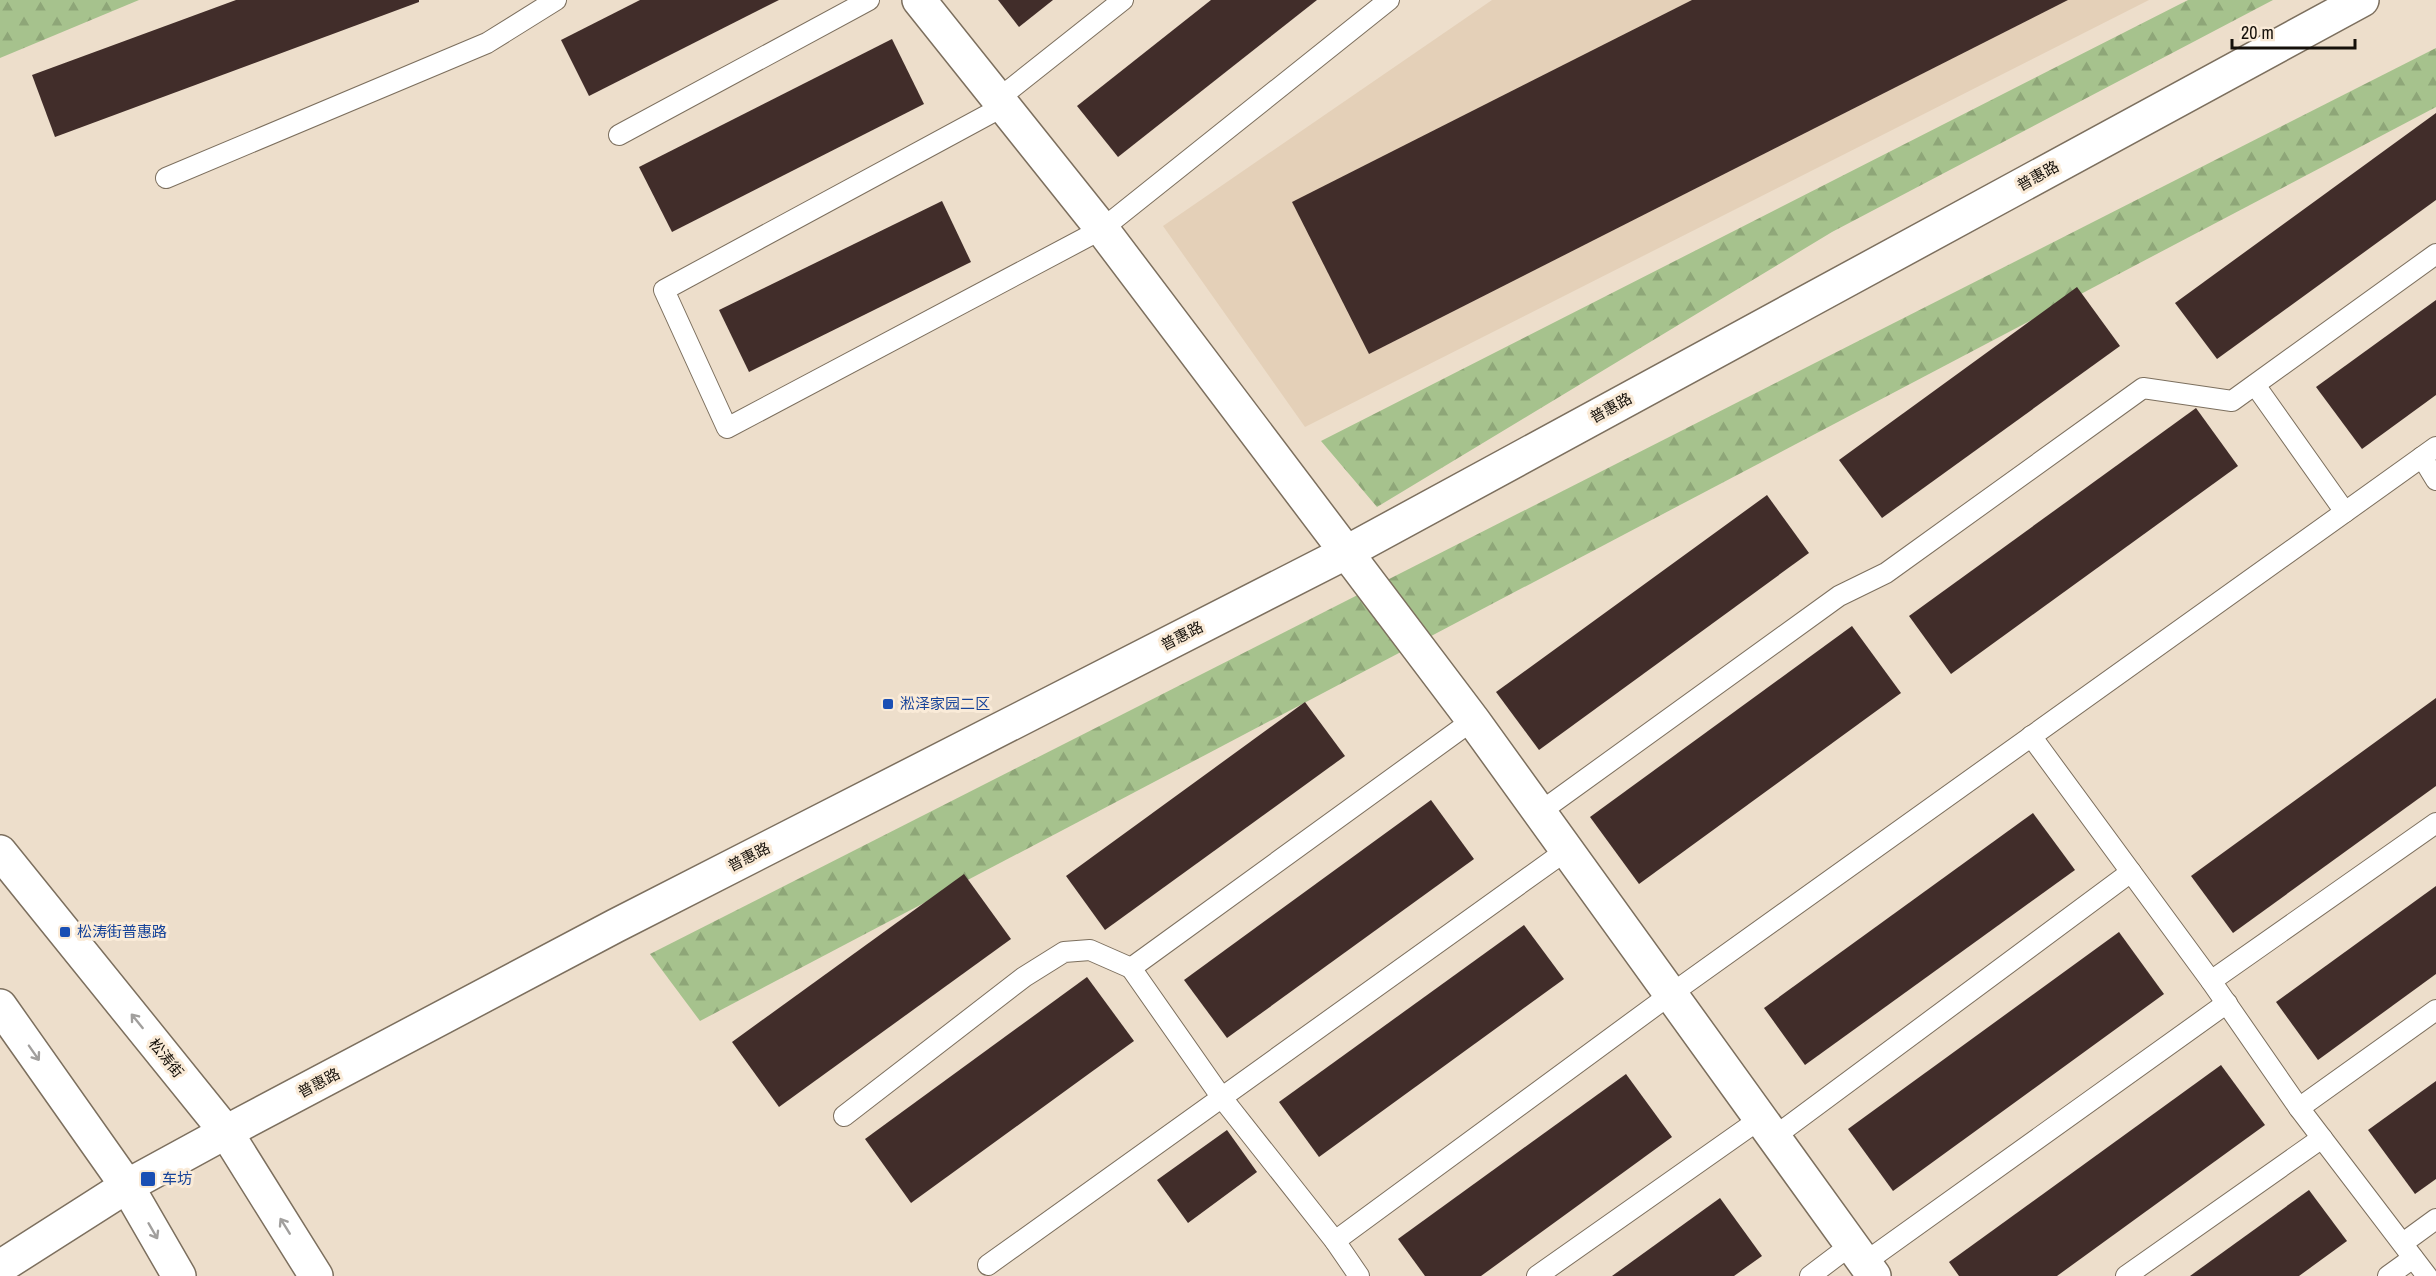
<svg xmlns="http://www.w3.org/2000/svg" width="2436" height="1276" font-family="'Archivo Narrow','Noto Sans SC',sans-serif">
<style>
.built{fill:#e4d0b8}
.forest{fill:url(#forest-firs)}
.building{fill:#412d2a}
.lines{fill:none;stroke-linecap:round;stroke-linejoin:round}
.lane-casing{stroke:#7c6f5e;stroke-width:22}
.street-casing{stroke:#7c6f5e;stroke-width:36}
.secondary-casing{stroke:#7c6f5e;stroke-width:36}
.primary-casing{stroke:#7c6f5e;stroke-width:36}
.lane{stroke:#fff;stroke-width:20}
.street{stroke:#fff;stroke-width:33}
.secondary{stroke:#fff;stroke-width:33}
.primary{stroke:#fff;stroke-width:33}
.oneway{stroke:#a19f9d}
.transit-dot{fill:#1a4fb4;stroke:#faebd8;stroke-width:2}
.labels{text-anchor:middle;stroke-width:6;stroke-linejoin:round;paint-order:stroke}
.street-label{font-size:15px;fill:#15100a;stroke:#faebd8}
.transit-label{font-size:15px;fill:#164399;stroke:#faebd8;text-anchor:start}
</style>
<defs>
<pattern id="forest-firs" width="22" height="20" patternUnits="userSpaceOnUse" patternTransform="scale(1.5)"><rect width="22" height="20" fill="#a6c28d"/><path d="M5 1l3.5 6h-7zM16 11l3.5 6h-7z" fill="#8ea678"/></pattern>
</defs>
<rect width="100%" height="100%" fill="#eddecb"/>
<path class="built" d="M1492,0H2149L1305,427L1163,226Z"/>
<g class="forest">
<path d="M0,0H139L0,58Z"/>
<path d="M2188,0H2273L1832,232L1377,507L1321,441Z"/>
<path d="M2436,48V107L700,1021L650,954Z"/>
</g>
<g class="building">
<path d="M236,0H419V2L55,137L32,75Z"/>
<path d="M640,0H779L589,96L561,40Z"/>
<path d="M998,0H1053L1019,27Z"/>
<path d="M1211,0H1317L1118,157L1077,106Z"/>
<path d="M1692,0H2068L1369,354L1292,202Z"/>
<path d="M892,39L924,104L672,232L639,167Z"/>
<path d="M2436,113V200L2217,359L2175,303Z"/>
<path d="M942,201L971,262L749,372L719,310Z"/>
<path d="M2077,287L2120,346L1882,518L1839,460Z"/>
<path d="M2436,300V395L2362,449L2316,387Z"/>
<path d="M2196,408L2238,466L1951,674L1909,616Z"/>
<path d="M1767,495L1809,553L1539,750L1496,692Z"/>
<path d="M1852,626L1901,693L1639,884L1590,817Z"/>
<path d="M2436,698V786L2233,933L2191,876Z"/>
<path d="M1305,702L1345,756L1105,930L1066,876Z"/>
<path d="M1431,800L1474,859L1227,1038L1184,980Z"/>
<path d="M2033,813L2075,870L1805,1065L1764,1008Z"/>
<path d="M964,874L1011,939L779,1107L732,1042Z"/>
<path d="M2436,886V974L2318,1060L2276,1002Z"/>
<path d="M1524,925L1564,979L1319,1157L1279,1102Z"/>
<path d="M2119,932L2164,994L1893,1191L1848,1129Z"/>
<path d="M1087,977L1134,1041L911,1203L865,1139Z"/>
<path d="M2221,1065L2265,1125L2057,1276H1959L1949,1262Z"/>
<path d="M1626,1074L1672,1137L1481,1276H1425L1398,1239Z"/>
<path d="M2436,1081V1179L2415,1194L2368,1130Z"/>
<path d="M1227,1130L1257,1172L1188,1223L1157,1180Z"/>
<path d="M2309,1190L2347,1241L2299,1276H2190Z"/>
<path d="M1720,1198L1762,1256L1734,1276H1612Z"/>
</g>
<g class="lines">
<g class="lane-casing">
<g id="lane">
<path d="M998,99L1123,0"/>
<path d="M1004,106L664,290L727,428L1102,229L1389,0"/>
<path d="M619,135L869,0"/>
<path d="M166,178L487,43L556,0"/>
<path d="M2255,385L2345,512"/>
<path d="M2422,457L2436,480"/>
<path d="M2031,736L2211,981L2299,1108L2427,1276"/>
<path d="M1540,812L1839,596L1886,573L2143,388L2232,401L2436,254"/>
<path d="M1131,968L1222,1098L1335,1241L1359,1276"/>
<path d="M2211,981L2436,823"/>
<path d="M2299,1108L2436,1010"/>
<path d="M844,1116L1024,977L1064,952L1090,950L1131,968L1473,720"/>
<path d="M1774,1137L2131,872"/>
<path d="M1335,1241L1671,994L2436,447"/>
<path d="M2403,1243L2436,1219"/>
<path d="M1864,1263L2227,1003"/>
<path d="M988,1265L1567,850"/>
<path d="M1537,1276L1760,1119"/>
<path d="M1810,1276L1851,1245"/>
<path d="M2126,1276L2322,1138"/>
<path d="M2388,1276L2413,1258"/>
</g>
</g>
<g class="street-casing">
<path id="street" d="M919,0L1102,229L1473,720L1874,1276"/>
</g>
<g class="secondary-casing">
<path id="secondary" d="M0,1267L127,1186L226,1132L615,926L1347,552L2362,0"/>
</g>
<g class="primary-casing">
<g id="primary">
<path d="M0,852L226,1132L316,1276"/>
<path d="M0,1006L127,1186L179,1276"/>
</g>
</g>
<use href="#lane" class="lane"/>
<use href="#street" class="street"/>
<use href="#secondary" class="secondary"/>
<use href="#primary" class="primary"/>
</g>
<defs><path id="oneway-shaft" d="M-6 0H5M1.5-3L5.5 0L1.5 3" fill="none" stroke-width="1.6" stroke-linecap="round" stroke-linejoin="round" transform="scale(1.5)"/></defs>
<g class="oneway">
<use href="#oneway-shaft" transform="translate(137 1021) rotate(-129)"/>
<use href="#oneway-shaft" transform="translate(34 1053) rotate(55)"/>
<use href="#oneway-shaft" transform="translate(285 1226) rotate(-122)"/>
<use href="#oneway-shaft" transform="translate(153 1231) rotate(60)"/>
</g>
<g class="transit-dot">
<rect x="882" y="698" width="12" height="12" rx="3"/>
<rect x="59" y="926" width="12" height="12" rx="3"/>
<rect x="140" y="1171" width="16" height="16" rx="3"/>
</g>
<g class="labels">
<g class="street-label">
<text transform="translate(2038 176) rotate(-29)" y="5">普惠路</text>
<text transform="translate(1611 408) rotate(-29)" y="5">普惠路</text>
<text transform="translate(1182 636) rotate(-27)" y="5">普惠路</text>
<text transform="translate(749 857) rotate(-27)" y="5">普惠路</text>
<text transform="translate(166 1058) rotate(51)" y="5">松涛街</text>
<text transform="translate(319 1083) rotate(-28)" y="5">普惠路</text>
</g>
<g class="transit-label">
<text x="900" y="709">淞泽家园二区</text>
<text x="77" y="937">松涛街普惠路</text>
<text x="162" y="1184">车坊</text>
</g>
</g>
<path d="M2232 39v9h123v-9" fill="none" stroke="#15100a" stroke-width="3"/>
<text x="2241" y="39" font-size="18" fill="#15100a" stroke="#faebd8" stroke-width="4.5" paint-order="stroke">20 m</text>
</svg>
